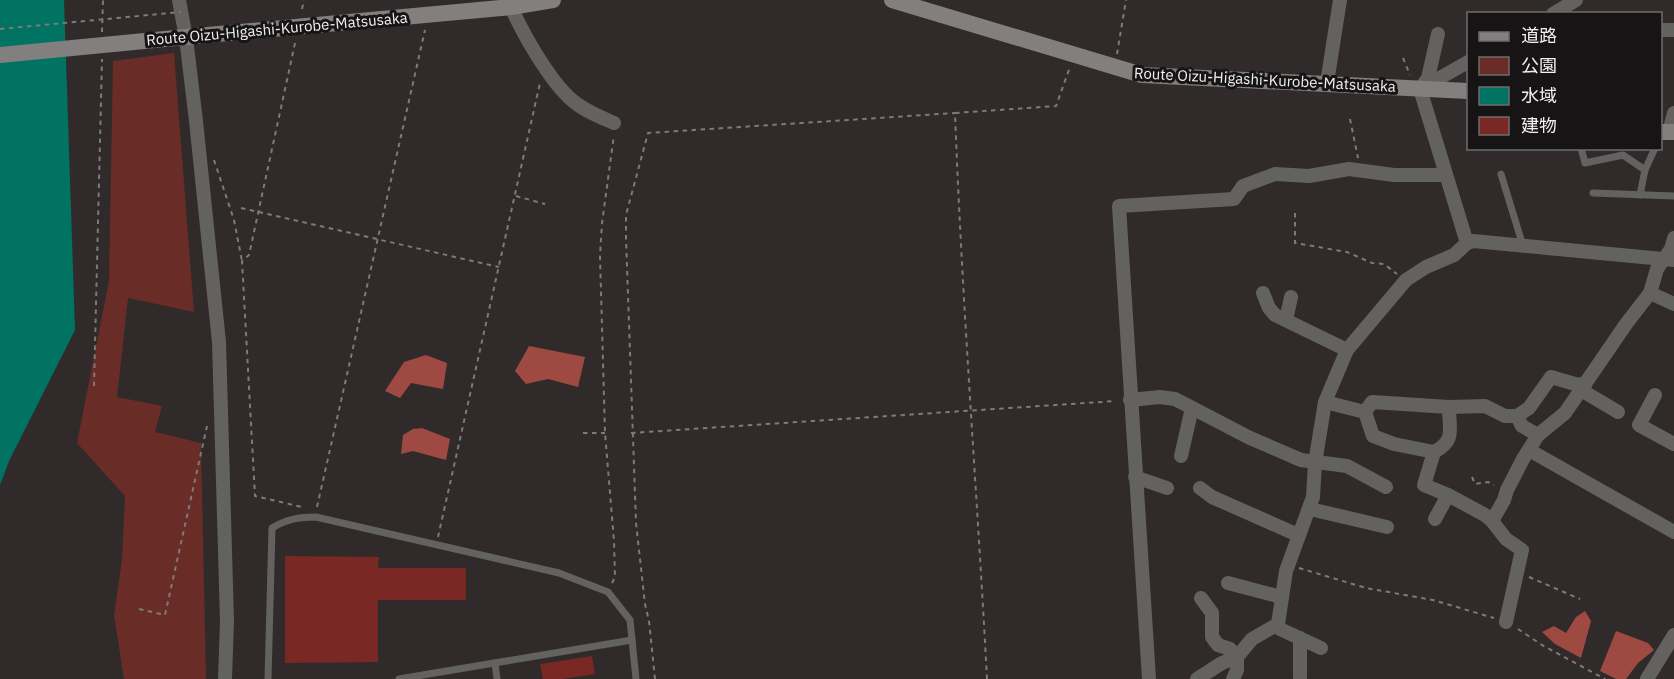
<svg xmlns="http://www.w3.org/2000/svg" width="1674" height="679" font-family="'IBM Plex Sans','Noto Sans JP',sans-serif">
<style>
.green{fill:#692c27}
.forest{fill:#9e4942}
.water{fill:#007363}
.building{fill:#792824}
.lines{fill:none;stroke-linecap:round;stroke-linejoin:round}
.path{stroke:#7e7a79;stroke-width:2;stroke-dasharray:4.5 4.5;stroke-linecap:butt}
.service{stroke:#646161;stroke-width:7}
.minor{stroke:#646161;stroke-width:14}
.secondary{stroke:#837f7e;stroke-width:16}
.path-bridge{stroke:#7e7a79;stroke-width:2;stroke-dasharray:4.5 4.5;stroke-linecap:butt}
.secondary-bridge{stroke:#837f7e;stroke-width:16}
.labels{text-anchor:middle;stroke-width:6;stroke-linejoin:round;paint-order:stroke}
.street-label{font-size:15px;fill:#f2efee;stroke:#161414}
</style>
<rect width="100%" height="100%" fill="#302b2a"/>
<path class="green" d="M174,53L194,312L128,298L117,397L162,406L155,432L201,443L206,679H124L114,615L122,560L125,496L77,443L109,281L113,61Z"/>
<g class="forest">
<path d="M529,346L585,357L578,387L548,379L526,384L515,371Z"/>
<path d="M426,355L447,363L443,389L411,383L400,398L385,391L404,362Z"/>
<path d="M422,428L450,439L446,460L413,451L401,454L403,435L413,429Z"/>
<path d="M1585,611L1591,621L1581,658L1555,644L1542,632L1554,626L1566,633L1576,617Z"/>
<path d="M1616,631L1648,643L1654,650L1638,663L1626,679H1616L1600,671Z"/>
</g>
<path class="water" d="M0,0H64L75,330L9,461L0,485Z"/>
<g class="building">
<path d="M285,556L379,557L378,568H466V600H378V662L285,663Z"/>
<path d="M592,656L595,674L563,679H543L540,664Z"/>
</g>
<g class="lines">
<g class="path">
<path d="M302,9L304,0"/>
<path d="M102,32L103,0"/>
<path d="M295,43L249,255L242,261L255,496L302,507"/>
<path d="M1117,54L1126,0"/>
<path d="M1403,58L1410,75"/>
<path d="M1350,119L1358,158"/>
<path d="M214,160L234,220L242,261"/>
<path d="M516,196L545,204"/>
<path d="M241,208L499,267"/>
<path d="M1295,213V243L1347,252L1372,263L1384,264L1397,274"/>
<path d="M94,386L102,59"/>
<path d="M583,433H605"/>
<path d="M631,433L1116,401"/>
<path d="M1472,477L1475,484L1488,482L1494,485"/>
<path d="M317,507L425,30"/>
<path d="M438,537L540,83"/>
<path d="M1299,568L1366,588L1433,600L1494,618"/>
<path d="M1529,577L1580,599"/>
<path d="M612,583L615,577L614,541L605,433L600,256L602,223L614,135"/>
<path d="M139,609L165,615L207,426"/>
<path d="M1518,629L1542,645L1605,679"/>
<path d="M655,679L649,621L645,604L636,523L626,238V215L648,133L955,113"/>
<path d="M987,679C977,490 962,302 955,113L1056,106L1070,67"/>
</g>
<g class="service">
<path d="M1581,148L1585,163L1623,155L1645,170L1640,195"/>
<path d="M1645,170L1655,148"/>
<path d="M1501,174L1523,246"/>
<path d="M1593,193L1674,196"/>
<path d="M495,663L497,679"/>
<path d="M268,679L272,528C287,519 299,517 316,517L559,573L608,592L630,620L636,679"/>
<path d="M399,679L632,640"/>
</g>
<g class="minor">
<path d="M179,0L186,38L196,121L219,342L227,621L225,679"/>
<path d="M508,0C520,29 549,81 573,101C585,111 600,117 614,123"/>
<path d="M1553,14L1576,0"/>
<path d="M1660,30H1674"/>
<path d="M1438,34L1428,78L1420,89L1467,243"/>
<path d="M1327,83L1340,0"/>
<path d="M1422,88L1468,62"/>
<path d="M1669,132L1674,113"/>
<path d="M1263,293L1269,308L1275,315L1347,350"/>
<path d="M1650,293L1674,304"/>
<path d="M1286,320L1291,297"/>
<path d="M1581,390L1618,412"/>
<path d="M1655,395L1639,425L1674,444"/>
<path d="M1130,400L1160,397L1175,399L1250,438L1301,460L1347,466L1386,487"/>
<path d="M1325,402L1365,412L1373,436L1394,444L1434,452L1424,485L1448,495"/>
<path d="M1449,407L1485,406L1505,416H1517L1522,426L1538,435"/>
<path d="M1365,412L1372,402L1449,407C1449,429 1456,441 1434,452"/>
<path d="M1517,416L1529,408L1551,377L1575,384L1585,385"/>
<path d="M1529,450L1674,532"/>
<path d="M1181,456L1192,408"/>
<path d="M1135,477L1167,488"/>
<path d="M1200,488L1212,497L1298,535"/>
<path d="M1310,509L1387,527"/>
<path d="M1435,519L1448,495L1485,515L1492,521"/>
<path d="M1228,583L1281,597"/>
<path d="M1506,622L1522,550L1506,539L1492,521L1504,500L1507,490L1523,459L1538,435L1565,413L1626,324L1650,293L1657,269L1671,249L1674,238"/>
<path d="M1278,624L1280,629L1321,648"/>
<path d="M1300,638V678"/>
<path d="M1149,679L1119,206L1234,199L1243,186L1275,174L1309,176L1349,169L1394,175H1446"/>
<path d="M1197,679L1222,663L1237,657L1230,649L1218,645L1212,637V613L1201,598"/>
<path d="M1233,679L1237,670V657L1252,639L1278,624L1286,571L1313,497L1315,463L1325,402L1347,350L1406,280L1426,267L1454,255L1467,243L1473,241L1674,260"/>
<path d="M1647,679L1674,635"/>
</g>
<g class="secondary">
<path d="M892,0L1142,75L1468,91"/>
<path d="M175,38L511,7L553,0"/>
<path d="M1660,132H1674"/>
</g>
<path class="path-bridge" d="M0,29L181,12"/>
<path class="secondary-bridge" d="M0,55L175,38"/>
</g>
<g class="labels">
<g class="street-label">
<text transform="translate(277 29) rotate(-5)" y="5">Route Oizu-Higashi-Kurobe-Matsusaka</text>
<text transform="translate(1265 80) rotate(3)" y="5">Route Oizu-Higashi-Kurobe-Matsusaka</text>
</g>
</g>
<rect x="1467" y="12" width="195" height="138" fill="#161414" stroke="#6e6c6b" stroke-width="1.5"/>
<rect x="1479" y="32" width="30" height="9" fill="#837f7e" stroke="#6e6c6b" stroke-width="1.5"/>
<text x="1521" y="42" font-size="18" fill="#f2efee">道路</text>
<rect x="1479" y="57" width="30" height="18" fill="#692c27" stroke="#6e6c6b" stroke-width="1.5"/>
<text x="1521" y="72" font-size="18" fill="#f2efee">公園</text>
<rect x="1479" y="87" width="30" height="18" fill="#007363" stroke="#6e6c6b" stroke-width="1.5"/>
<text x="1521" y="102" font-size="18" fill="#f2efee">水域</text>
<rect x="1479" y="117" width="30" height="18" fill="#792824" stroke="#6e6c6b" stroke-width="1.5"/>
<text x="1521" y="132" font-size="18" fill="#f2efee">建物</text>
</svg>
